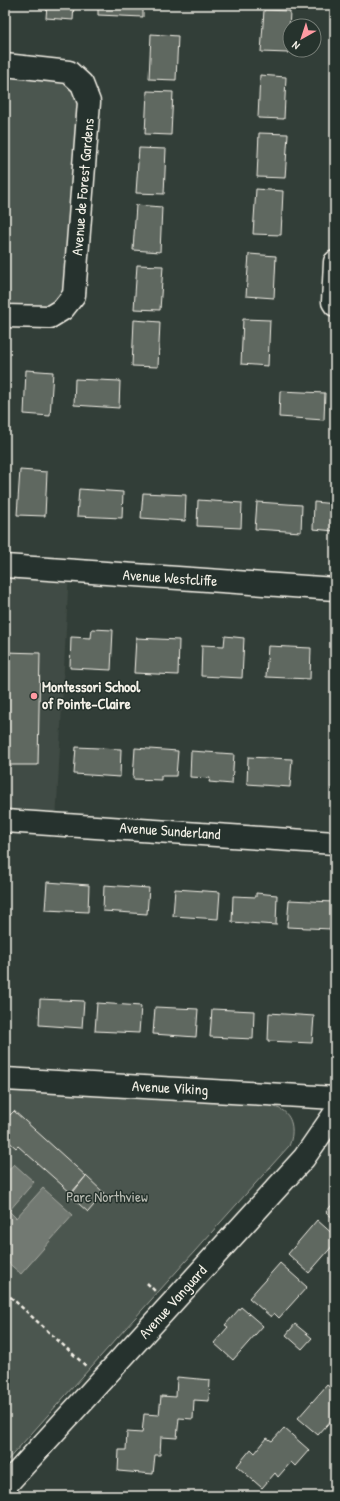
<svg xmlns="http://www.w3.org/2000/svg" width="340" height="1501" font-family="'Patrick Hand',sans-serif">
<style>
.built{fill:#404b44}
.green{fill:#4c564f;stroke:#a0a49c}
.water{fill:#727972;stroke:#a6a9a1}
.building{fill:#5f6861;stroke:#f4f1e8}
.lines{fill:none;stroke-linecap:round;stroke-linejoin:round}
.minor-casing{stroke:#f4f1e8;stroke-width:25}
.path{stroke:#f4f1e8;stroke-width:2.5;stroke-dasharray:4 3;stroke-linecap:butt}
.minor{stroke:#26332d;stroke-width:22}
.poi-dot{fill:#ff9aa2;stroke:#26332d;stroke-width:1.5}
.labels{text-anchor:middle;stroke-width:3;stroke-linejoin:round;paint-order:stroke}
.street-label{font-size:15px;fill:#f4f1e8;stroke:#26332d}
.poi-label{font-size:15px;font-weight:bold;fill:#f4f1e8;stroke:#26332d;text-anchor:start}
.park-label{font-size:15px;fill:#b9bbb2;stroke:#26332d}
</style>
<rect width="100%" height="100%" fill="#323e38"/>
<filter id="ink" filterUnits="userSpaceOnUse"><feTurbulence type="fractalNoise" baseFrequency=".025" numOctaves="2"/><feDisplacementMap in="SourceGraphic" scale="8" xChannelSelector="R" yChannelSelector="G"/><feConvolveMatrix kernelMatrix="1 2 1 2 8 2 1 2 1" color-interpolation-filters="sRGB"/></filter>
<g filter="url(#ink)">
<path class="built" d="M5,567L69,571L56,823L5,821Z"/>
<g class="green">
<path d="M5,65L82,84L63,309L5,316Z"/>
<path d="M5,1089L270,1105C273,1107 279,1108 282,1110C294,1118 294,1134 289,1146L5,1463Z"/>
</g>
<path class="water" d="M14,1164L34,1182L9,1211L16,1218L43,1188L73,1215L21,1274L5,1260V1174Z"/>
<g class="building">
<path d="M47,5H74L73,20L46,18Z"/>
<path d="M98,5H158V9L143,8V17L98,15Z"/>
<path d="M264,10L290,11L288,53L261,52Z"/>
<path d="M151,34L178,36L176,80L149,79Z"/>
<path d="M260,75L286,77L284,119L258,118Z"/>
<path d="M147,91L173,92L171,135L145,134Z"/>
<path d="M259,133L288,134L285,178L257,177Z"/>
<path d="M139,148L166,149L164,194L136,193Z"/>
<path d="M256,189L283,191L281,235L253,234Z"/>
<path d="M136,205L162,207L160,252L133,250Z"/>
<path d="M249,254L276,256L274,298L246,296Z"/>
<path d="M137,265L163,266L160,310L134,309Z"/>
<path d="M243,319L270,320L268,366L241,364Z"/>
<path d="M134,320L160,322L158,367L132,366Z"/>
<path d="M26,370L53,372L50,416L24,414Z"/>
<path d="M75,379L120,381L119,408L74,405Z"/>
<path d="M280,391L325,393L324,420L279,417Z"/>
<path d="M20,470L47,472L45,516L17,515Z"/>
<path d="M79,489L123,492L122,518L77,516Z"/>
<path d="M143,493L186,495L185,521L141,518Z"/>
<path d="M198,500L242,503L241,528L197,526Z"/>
<path d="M257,502L302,505L301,532L255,529Z"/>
<path d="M314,502L335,504V531L313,529Z"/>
<path d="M92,629L113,630L111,670L70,668L71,637L91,638Z"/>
<path d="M225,636L244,638L242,678L201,676L202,645L224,646Z"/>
<path d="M136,638L179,640L178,675L134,673Z"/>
<path d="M268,646L311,648L310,679L266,677Z"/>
<path d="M5,652L40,653L38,765H5Z"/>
<path d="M76,747L121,749L120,777L74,774Z"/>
<path d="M135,748L178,751L176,776H161V780L133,779Z"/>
<path d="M191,751L234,754L232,784L209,782L210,778L190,777Z"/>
<path d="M248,757L292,759L290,787L247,784Z"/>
<path d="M334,762H335V790H332Z"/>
<path d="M47,882L89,885L88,912L45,910Z"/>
<path d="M104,885L149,888L147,914L103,911Z"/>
<path d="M175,889L220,892L218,919L173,916Z"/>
<path d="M256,893L277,895L276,925L232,922L233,896L256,897Z"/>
<path d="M289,900L333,902L331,929L287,927Z"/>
<path d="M40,999L84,1001L82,1028L39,1025Z"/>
<path d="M97,1003L141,1006L139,1033L95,1031Z"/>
<path d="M155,1007L198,1009L196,1037L153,1034Z"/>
<path d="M212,1009L254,1011L253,1039L210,1037Z"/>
<path d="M269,1013L314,1016L312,1043L268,1041Z"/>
<path d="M14,1111L86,1176L71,1193L18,1146L16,1148L5,1138V1120Z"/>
<path d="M86,1176L104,1193L88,1212L70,1196Z"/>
<path d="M335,1201V1220L326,1212Z"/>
<path d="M317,1220L335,1236V1243L309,1273L288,1254Z"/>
<path d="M280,1263L307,1287L279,1318L274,1313L271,1317L249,1298Z"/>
<path d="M241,1307L263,1326L233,1360L214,1343L228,1327L225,1325Z"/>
<path d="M295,1324L312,1338L302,1349L286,1335Z"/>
<path d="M177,1377L210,1380L209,1401L194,1400L193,1419L179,1418L177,1438L161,1437L160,1455H155L153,1474L118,1471L119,1450H126L127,1432L142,1433L144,1414L159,1415L161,1396L176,1397Z"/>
<path d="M327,1385L335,1391V1416L318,1435L298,1418Z"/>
<path d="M284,1428L309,1450L295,1466L291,1462L278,1477L275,1473L262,1488L237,1466L251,1449L255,1453L267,1438L272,1441Z"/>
</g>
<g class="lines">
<g class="minor-casing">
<g id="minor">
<path d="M5,65L69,72L82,84L89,102L74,295L63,309L50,317L5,316"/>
<path d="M335,262L333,302L335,305"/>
<path d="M5,566L335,589"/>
<path d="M5,821L335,843"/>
<path d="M5,1079L335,1098"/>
<path d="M5,1486L304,1158L335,1113"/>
</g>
</g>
<g class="path">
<path d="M147,1283L155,1291"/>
<path d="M5,1292L86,1366"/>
</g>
<use href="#minor" class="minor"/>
</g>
</g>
<circle class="poi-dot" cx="34" cy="696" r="4"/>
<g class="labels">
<g class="street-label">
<text transform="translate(83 187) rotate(-85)" y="5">Avenue de Forest Gardens</text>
<text transform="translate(170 578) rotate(4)" y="5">Avenue Westcliffe</text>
<text transform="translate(170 831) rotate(4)" y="5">Avenue Sunderland</text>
<text transform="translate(170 1088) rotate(3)" y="5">Avenue Viking</text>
<text transform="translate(173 1302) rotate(-48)" y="5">Avenue Vanguard</text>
</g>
<g class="poi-label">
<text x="42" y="692">Montessori School<tspan x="42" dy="17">of Pointe-Claire</tspan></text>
</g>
<g class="park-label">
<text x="107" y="1202">Parc Northview</text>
</g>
</g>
<rect width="340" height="1501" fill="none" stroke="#26332d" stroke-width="20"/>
<rect x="10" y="10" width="320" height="1481" fill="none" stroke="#f4f1e8" stroke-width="1.5" filter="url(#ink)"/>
<g transform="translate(302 38) rotate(219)"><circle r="19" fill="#26332d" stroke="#787f78"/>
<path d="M0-3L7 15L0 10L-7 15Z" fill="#ff9aa2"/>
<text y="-6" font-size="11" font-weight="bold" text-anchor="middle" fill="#f4f1e8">N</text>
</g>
</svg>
